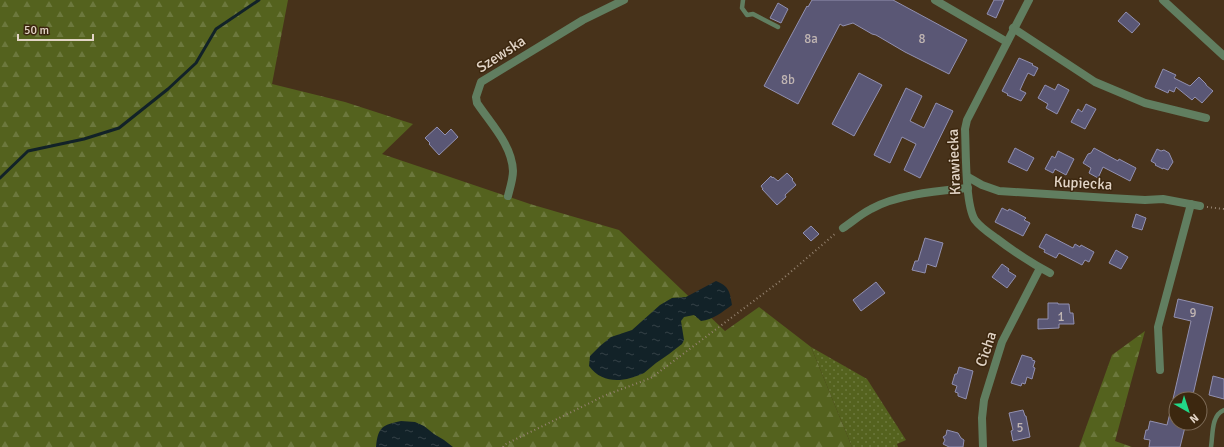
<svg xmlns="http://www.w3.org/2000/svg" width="1224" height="447" font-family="Signika,sans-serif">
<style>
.grass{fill:url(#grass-dots)}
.forest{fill:url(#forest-firs)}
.water{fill:url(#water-ripples)}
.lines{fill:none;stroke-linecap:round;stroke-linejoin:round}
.stream{stroke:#122228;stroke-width:3}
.building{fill:#5a5775;stroke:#9290b0}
.path{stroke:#94826f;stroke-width:2;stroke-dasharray:1 3;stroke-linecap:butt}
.service{stroke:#617e60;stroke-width:4.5}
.minor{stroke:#617e60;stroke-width:8}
.tertiary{stroke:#617e60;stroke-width:8}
.labels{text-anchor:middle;stroke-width:3;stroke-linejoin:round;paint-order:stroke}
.number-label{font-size:13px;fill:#c0b5b2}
.street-label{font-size:15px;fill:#e2d4c6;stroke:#3c270f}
</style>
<defs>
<pattern id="grass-dots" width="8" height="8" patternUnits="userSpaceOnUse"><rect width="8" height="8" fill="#54621e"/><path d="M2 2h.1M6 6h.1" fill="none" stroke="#6c783d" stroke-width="1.8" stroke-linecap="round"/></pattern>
<pattern id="forest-firs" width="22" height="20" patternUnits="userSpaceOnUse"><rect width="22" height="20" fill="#54621e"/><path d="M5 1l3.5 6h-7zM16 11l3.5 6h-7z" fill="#6c783d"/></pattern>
<pattern id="water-ripples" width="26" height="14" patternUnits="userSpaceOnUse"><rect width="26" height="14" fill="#122228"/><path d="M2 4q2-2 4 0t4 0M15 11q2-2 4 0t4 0" fill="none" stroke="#344146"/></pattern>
</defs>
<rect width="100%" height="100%" fill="#47321a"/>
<path class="grass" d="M811,347L867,379L906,440L897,444L898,447H852Z"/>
<g class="forest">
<path d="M0,0H288L272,84L345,102L413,124L382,154L530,204L619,230L725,331L759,307L811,347L852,447H0Z"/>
<path d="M1145,331L1115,441L1132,447H1079L1112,355Z"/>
</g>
<g class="water">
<path d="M716,281C729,286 730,292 732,305C722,312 713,320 701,321L694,315L684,317L681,321L684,340L682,344C673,351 665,357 656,363C652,366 648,370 644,373C625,382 603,385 589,366L590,356L600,346L611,337L632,330L660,305L672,298L686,297Z"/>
<path d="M401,421L415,422L424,426L434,434L444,440L453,447H376C378,427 382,425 401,421Z"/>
</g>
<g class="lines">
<path class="stream" d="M0,178L28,151L84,139L119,128L168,89L196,63L216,29L259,0"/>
</g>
<g class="building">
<path d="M812,0H893L967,40L949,74L905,52L876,35L872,34L853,23L843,26L840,24L798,104L764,86L807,6L808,7Z"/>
<path d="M994,0H1004L996,18L987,14Z"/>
<path d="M778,3L788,9L781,23L770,18Z"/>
<path d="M1126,12L1140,24L1132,33L1118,21Z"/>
<path d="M1019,58L1033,64L1032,65L1038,68L1034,76L1028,73L1024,81L1020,90L1026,93L1021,101L1007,95L1008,94L1002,91Z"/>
<path d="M1163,69L1176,75L1174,78L1190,86L1199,77L1206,84V85L1213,91L1202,103L1195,97L1192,100L1176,87L1174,92L1169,90L1168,93L1155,87Z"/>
<path d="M859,73L882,85L854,136L832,124Z"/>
<path d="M1058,84L1069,90L1057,114L1046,108L1048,104L1038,98L1045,85L1055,90Z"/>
<path d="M906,88L922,96L910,121L924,128L936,103L953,111L920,178L904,170L916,144L902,137L890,163L874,155Z"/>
<path d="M1086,104L1096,109L1085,129L1071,122L1078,109L1082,112Z"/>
<path d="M437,127L445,135L451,129L458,137L439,155L429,144L430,143L425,138Z"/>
<path d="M1015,148L1034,158L1027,171L1008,162Z"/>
<path d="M1094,148L1118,161L1119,159L1136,168L1130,181L1103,167L1098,178L1089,173L1091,168L1083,163L1088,154L1091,153Z"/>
<path d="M1157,149L1161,151L1164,150L1169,153L1173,162L1168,170L1163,168V169L1155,165L1156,164L1151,161Z"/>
<path d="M1058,151L1074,159L1066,175L1055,169L1053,173L1045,169L1052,156L1055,158Z"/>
<path d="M787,173L793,179L792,180L796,185L785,195L786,197L777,205L762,189H763L761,186L771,176L772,178L773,177L778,181Z"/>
<path d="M1002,208L1008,211L1009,209L1017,213L1026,218L1024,220L1030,223L1023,236L995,222Z"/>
<path d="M1136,214L1146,218L1142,230L1132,227Z"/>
<path d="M811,226L819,234L811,241L803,233Z"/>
<path d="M1046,234L1073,248L1075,244L1080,247L1081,245L1094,252L1089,262L1085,260L1082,265L1059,253L1056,258L1044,252L1045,250L1039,247Z"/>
<path d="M925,238L943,243L936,267L927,264L925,273L912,270L915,261H918Z"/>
<path d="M1116,250L1128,257L1121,269L1109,263Z"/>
<path d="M1002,264L1009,269L1008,271L1016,276L1007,288L992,277Z"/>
<path d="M876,282L885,293L861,311L853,300Z"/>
<path d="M1178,299L1213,307L1192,399H1173L1191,321L1174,317Z"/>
<path d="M1048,303H1058V304H1069L1070,313H1073L1074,324H1059V328L1038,329V319H1048Z"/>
<path d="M1022,355L1032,358V360L1035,361L1033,367L1035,368L1032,379L1027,377L1025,384L1022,383L1021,386L1011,383Z"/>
<path d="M959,367L973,371L966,399L958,396V393L955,392L957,386L952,384L955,374H957Z"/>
<path d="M1213,376L1224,379V399L1209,395Z"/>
<path d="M1173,401H1176V423H1186L1180,447H1149L1150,440L1144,439L1146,430H1148L1150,421L1167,425Z"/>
<path d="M1023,410L1025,416H1026L1030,437L1013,441L1011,431L1013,430L1009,413Z"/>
<path d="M947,430L958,433L961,438L964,440L963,447H949L943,444L945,440L943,437L946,435Z"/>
</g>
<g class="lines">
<g class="path">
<path d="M1207,207L1224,209"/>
<path d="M503,447L504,445L606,395L651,378L779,282L836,233"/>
</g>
<g class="service">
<path d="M743,0L742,8L747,15L753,14L778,27"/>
<path d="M1211,447C1213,435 1211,415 1224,410"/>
</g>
<g class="minor">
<path d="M935,0L1007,42"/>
<path d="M1029,0L967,120L965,129C966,149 965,205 975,220C980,227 989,233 996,238C1013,251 1031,263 1050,273"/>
<path d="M1013,28L1095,82L1145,103L1206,118"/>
<path d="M968,177L982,185L999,191L1109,198L1145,200L1163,199L1200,206"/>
<path d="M508,196C510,188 513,179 513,171C512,145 491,124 477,103L476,97L481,82L583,20L624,0"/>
<path d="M843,228C852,222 861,214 871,209C897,194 939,191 968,188"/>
<path d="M1160,370L1158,327L1191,204"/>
<path d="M983,447L982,418L984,400L1002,342L1040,268"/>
</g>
<path class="tertiary" d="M1163,0L1224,56"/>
</g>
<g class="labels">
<g class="number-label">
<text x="811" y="43">8a</text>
<text x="922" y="43">8</text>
<text x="788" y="84">8b</text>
<text x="1193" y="317">9</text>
<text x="1061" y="321">1</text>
<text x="1020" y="432">5</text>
</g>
<g class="street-label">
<text transform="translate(501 54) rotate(-33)" y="5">Szewska</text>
<text transform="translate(954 162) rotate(-92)" y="5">Krawiecka</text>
<text transform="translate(1083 183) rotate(3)" y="5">Kupiecka</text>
<text transform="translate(986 349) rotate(-71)" y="5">Cicha</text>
</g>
</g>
<g transform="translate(1188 411) rotate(141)"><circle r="19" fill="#3c270f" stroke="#7e6c58"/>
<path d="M0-3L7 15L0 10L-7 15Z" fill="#21d887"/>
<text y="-6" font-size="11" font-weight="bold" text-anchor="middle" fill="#e2d4c6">N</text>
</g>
<path d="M18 34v6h75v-6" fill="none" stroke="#e2d4c6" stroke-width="2"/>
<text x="24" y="34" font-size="12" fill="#e2d4c6" stroke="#3c270f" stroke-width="3" paint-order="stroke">50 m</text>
</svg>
